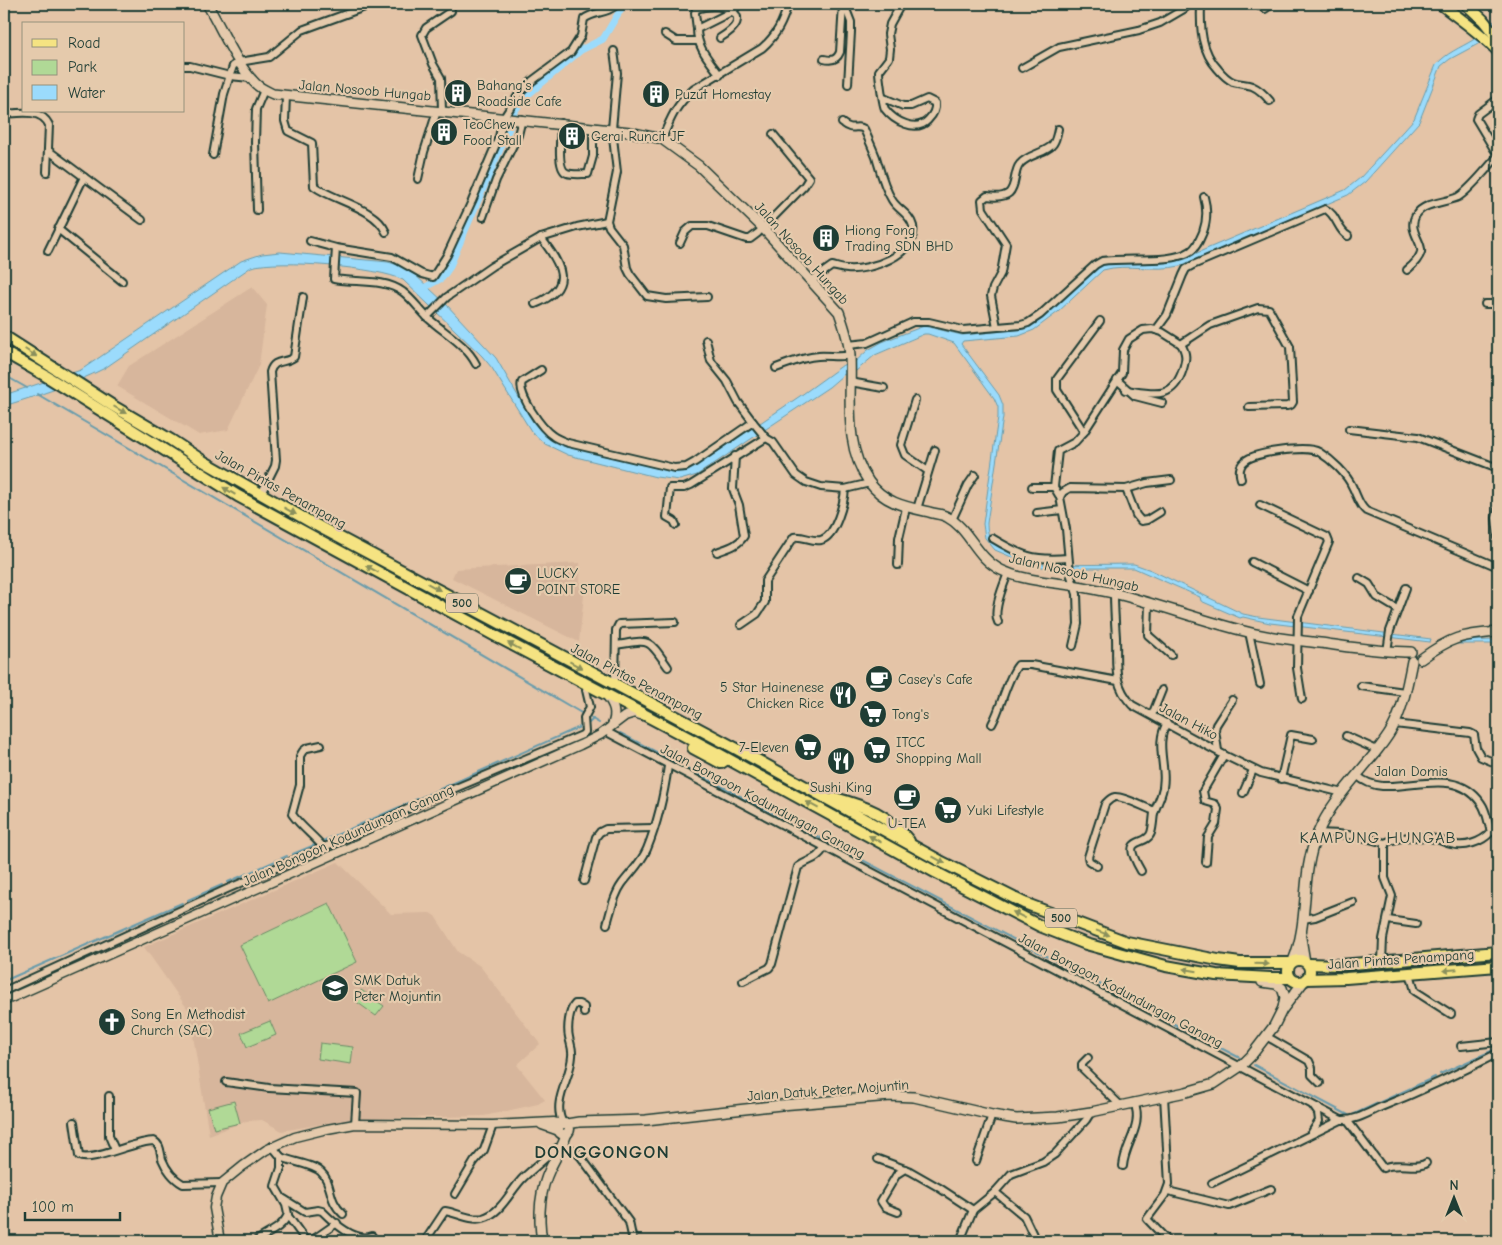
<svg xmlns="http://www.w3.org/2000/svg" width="1502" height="1245" font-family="'Comic Neue',sans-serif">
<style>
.built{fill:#d7b69c}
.green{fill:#b0d996;stroke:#688b65}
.water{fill:#9bdbfc;stroke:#699cac}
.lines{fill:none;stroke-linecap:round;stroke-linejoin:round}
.stream{stroke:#699cac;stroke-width:2}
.canal{stroke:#9bdbfc;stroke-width:7}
.minor-casing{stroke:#1f3d34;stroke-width:10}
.tertiary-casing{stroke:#1f3d34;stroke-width:11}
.secondary-casing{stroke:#1f3d34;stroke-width:12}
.primary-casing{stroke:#1f3d34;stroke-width:14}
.minor{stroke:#e5caac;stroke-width:6}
.tertiary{stroke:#e5caac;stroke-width:8}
.secondary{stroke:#e5caac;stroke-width:9}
.primary{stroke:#f5e382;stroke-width:10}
.oneway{fill:#8a905b}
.labels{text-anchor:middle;stroke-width:4.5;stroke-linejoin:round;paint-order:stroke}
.shield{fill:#e5caac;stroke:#5a6758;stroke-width:1}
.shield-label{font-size:12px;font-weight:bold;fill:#1f3d34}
.poi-label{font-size:14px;fill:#1f3d34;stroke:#e5caac;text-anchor:start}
.street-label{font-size:14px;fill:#1f3d34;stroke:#e5caac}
.quarter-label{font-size:16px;letter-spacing:1px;fill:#1f3d34;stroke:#e5caac}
.district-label{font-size:19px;font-weight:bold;letter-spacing:1px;fill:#1f3d34;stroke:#e5caac}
</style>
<rect width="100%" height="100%" fill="#e4c4a7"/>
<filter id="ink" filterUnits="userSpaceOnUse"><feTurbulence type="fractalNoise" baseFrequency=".02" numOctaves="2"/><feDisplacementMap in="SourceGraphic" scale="10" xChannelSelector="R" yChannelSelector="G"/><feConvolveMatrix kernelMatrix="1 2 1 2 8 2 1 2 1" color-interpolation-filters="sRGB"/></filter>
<g filter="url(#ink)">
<g class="built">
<path d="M252,287L267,305L259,365L228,430L199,435L117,386L129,366Z"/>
<path d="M580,563V585L584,595L579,642L452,578L456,569Z"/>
<path d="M338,862L391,914L430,913L435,916L458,952L480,966L540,1044L517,1065L545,1100L538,1104L484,1116L351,1119L282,1131L262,1120L246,1121L209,1135L189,1011L144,947Z"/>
</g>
<g class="green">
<path d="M329,903L357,962L268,1004L240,945Z"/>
<path d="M361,990L384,1006L376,1016L354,1000Z"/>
<path d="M270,1021L276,1035L247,1047L241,1033Z"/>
<path d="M320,1043L353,1047L351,1064L318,1059Z"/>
<path d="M234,1101L240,1123L214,1129L208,1108Z"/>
</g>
<g class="water">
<path d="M1498,19V25L1478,44L1450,59L1441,66L1419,122L1365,182L1348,195L1180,266C1155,272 1127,263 1103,270L1058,312L1034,330L1019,336L963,341L961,344L999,395L1003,405V417L987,523C987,530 988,536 993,542C1001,551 1035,562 1047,565L1134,564L1151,570L1243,614L1258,617L1431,639L1430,642L1270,623L1243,617L1240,618L1201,601L1200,597L1134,568H1047L1028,564L995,550L985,538L983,524L998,417V407L994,398L954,343L928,334H924L875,355L856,371L854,370L843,375L829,387L697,475L680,480L656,477L568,455L545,444L531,431L492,368L482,356L403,280C378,267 279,259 251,267L105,368C72,385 39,395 4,406V395L81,370L241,261L262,254L280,252L388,262L405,267L412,272L445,303L496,358L533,422L544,434L568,446L666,470C680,472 689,470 701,463L800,396L843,365L855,362L868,350L882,342L924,326L962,335L1026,329L1039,321L1101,265C1126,258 1153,267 1178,261L1345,190L1360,178L1414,119L1436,65C1446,53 1460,48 1473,40C1482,34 1489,24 1498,19Z"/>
<path d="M1498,640V644H1451L1452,641Z"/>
</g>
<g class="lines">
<g class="stream">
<path d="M4,375L27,388"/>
<path d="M37,394L583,714"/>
<path d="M589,717L599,723"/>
<path d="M589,723L593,719"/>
<path d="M620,733L1149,1010"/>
<path d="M323,841L582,726"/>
<path d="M293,854L317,844"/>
<path d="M228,882L287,856"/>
<path d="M188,900L222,885"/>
<path d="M4,981L182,903"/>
<path d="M1153,1013L1242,1059"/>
<path d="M1254,1065L1350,1116L1435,1077"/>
<path d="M1440,1074L1498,1048"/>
</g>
<path class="canal" d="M422,289L442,278L449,268L510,126L514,112L524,98L581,50L603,39L624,4"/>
<g class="minor-casing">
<g id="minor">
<path d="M844,4L851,22V32L848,84"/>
<path d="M1201,4C1200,28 1201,51 1218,69C1222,74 1227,79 1233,82C1239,84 1246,84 1252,86C1259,89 1265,95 1270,101"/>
<path d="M1258,4L1265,9L1272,4"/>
<path d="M697,29L695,13L696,9C725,0 758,16 720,38"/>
<path d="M665,34L676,41H697"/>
<path d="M614,51L617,73L612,129L617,172L607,221L609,227L623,245L627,268L630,274L647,296L666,299L707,297"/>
<path d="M824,59C832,61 837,60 840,52L843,5"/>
<path d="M184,66H190L230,76L250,78"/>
<path d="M1022,68L1059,47L1139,30L1160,23L1184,9L1190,4"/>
<path d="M720,75C709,60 697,48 697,29L733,11L739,4"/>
<path d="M286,96L285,121L288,131L312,143L314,186C334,201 375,207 386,232"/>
<path d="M884,98L903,106H911L927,99L935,103C936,110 933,115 928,120C916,133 894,121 885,109C883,106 879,76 879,71L889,58L890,49L888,34L890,24L901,4"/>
<path d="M1498,99L1478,114L1476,119L1494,149L1498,145"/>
<path d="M442,111L441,78L433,64L422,35L426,28L451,11L450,7L447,4"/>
<path d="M4,114C19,113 41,108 49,125L47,172"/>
<path d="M561,123C561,134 556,170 567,173C573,175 581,174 588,174L593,156V127"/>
<path d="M662,139C671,117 676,105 694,89L762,48C777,35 783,22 788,4"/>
<path d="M49,151L142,220"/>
<path d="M213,155L224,94L233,66L239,62L269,57L302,30L373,4"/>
<path d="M418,179L424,152L437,111"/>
<path d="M257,210L255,142L256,109L264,90"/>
<path d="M483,217L496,180L518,135L522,119"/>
<path d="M58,229L122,281"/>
<path d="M310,241L336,248L392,257L422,274L433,277L447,255L472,201L499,137L503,119L519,94L532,81L571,52L581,36L584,19C594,11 608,14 617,4"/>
<path d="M680,243L685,232L692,226H708L746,239H750L758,233L804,186L809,178L773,134"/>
<path d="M336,248L334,279C356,283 384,278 403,292C412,299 419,309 427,317L447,297L492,266L541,238L577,227L607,221"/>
<path d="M48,251L84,177"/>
<path d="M1407,270C1412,266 1419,259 1421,252C1423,242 1407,230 1416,215C1424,202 1445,203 1458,197C1469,191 1489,166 1498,156"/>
<path d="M811,281L832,266C837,267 842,269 847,269C869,271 918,255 913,226C910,214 898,210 892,200C884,187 880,171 876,157C872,147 868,138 864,129C856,124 853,132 842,123"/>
<path d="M535,304C575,288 562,265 541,238"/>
<path d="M1485,304H1498"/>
<path d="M427,317C444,333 465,343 476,364"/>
<path d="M997,327L991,296L993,288L1001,273L1006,244L983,209L982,200L987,196C994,197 1003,198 1009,193C1017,185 1013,172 1020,164C1028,154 1047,153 1053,144C1056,140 1057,134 1058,129"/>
<path d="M1156,330L1167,315L1183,275L1186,269L1193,265L1325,209C1337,214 1337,230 1348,236"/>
<path d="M706,340L711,361L727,381L738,402L753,422"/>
<path d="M848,345L867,343L913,322H929L963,330L1021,325L1028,323L1040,315L1095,265L1102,261C1126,257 1172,264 1191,251C1197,247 1200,239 1203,232C1207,221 1207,208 1204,197"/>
<path d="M776,368C790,363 803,357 818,356C829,355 839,358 850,355"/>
<path d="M541,370L522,382C517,394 542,429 553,436C557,439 563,441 568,443L674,468L686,467L695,462L753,422L766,438L773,442L796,475L806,482L821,487L845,489L870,483"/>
<path d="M1117,380L1135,396L1162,403"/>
<path d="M850,382L884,388"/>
<path d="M1126,390C1153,394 1173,401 1183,369C1186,359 1187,354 1181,344"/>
<path d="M915,400L901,445L905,455L928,471"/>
<path d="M1349,429L1418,437L1498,468"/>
<path d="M1084,432L1057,390V379L1100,321"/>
<path d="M1241,479C1239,473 1239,466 1245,461C1255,452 1307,445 1319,452C1332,460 1347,474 1353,488C1357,496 1359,505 1366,511L1498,567"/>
<path d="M1032,487H1054"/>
<path d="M1126,489L1136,515L1141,521L1147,520L1160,512"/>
<path d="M261,494L275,466L276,460L270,372C274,358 285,364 294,357L303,297"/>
<path d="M1060,497L1063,492L1070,488L1126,489L1147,483L1171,480"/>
<path d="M1260,505L1327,537L1329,542L1298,616L1297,668L1302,699"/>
<path d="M917,509L935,450"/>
<path d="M1498,509L1496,518L1498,538"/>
<path d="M1037,513L1062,510"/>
<path d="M952,520L968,485L975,475"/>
<path d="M676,525L674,521L667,517L670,488H684L691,485L766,438"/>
<path d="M992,538C1022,556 1033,561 1068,558"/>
<path d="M717,552C727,548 738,546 744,536L739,505L733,489L735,456"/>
<path d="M1252,562L1309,591"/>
<path d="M898,565L899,538L906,508"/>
<path d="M1359,578L1369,584L1377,597L1397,609"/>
<path d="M1114,593C1114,608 1115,623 1116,637C1117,665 1112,683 1132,705L1224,755L1261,773L1343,793"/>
<path d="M1149,603L1148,635L1171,655"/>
<path d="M998,622C992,611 1004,584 1008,573"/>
<path d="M741,625L757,614L765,602V581L794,537C803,535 811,542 821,540C836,536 844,502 845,489"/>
<path d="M1249,632L1260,684"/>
<path d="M616,645C651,640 647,637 668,667"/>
<path d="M1073,646L1078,624L1077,594L1070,573L1066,529L1060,497L1054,487L1058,451L1075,442L1084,432L1122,373L1123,350L1129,339L1143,330L1152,329L1162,332L1181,344L1210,325L1258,308L1269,309L1290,347L1293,402L1291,405L1287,406L1249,407"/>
<path d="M1387,652L1390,631L1406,588"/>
<path d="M615,685L616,630L619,624L675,622"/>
<path d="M1361,686L1405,692"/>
<path d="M1152,715L1162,690"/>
<path d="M992,724C1002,706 1006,680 1018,665H1031L1118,681"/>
<path d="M1395,724L1470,733L1474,735L1476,748L1481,757L1498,764"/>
<path d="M605,731L1341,1120C1355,1121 1368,1113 1381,1107C1421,1091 1460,1073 1498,1053"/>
<path d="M1346,736L1377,750"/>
<path d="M321,745L307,748L303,751L300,756V785L292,814C301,827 313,835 323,847"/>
<path d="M1218,751L1215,730L1216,725L1232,700"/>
<path d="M1358,776C1388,805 1450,758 1481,803C1487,811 1488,823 1491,832"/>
<path d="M1281,779L1291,735L1313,739"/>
<path d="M1243,793L1253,770"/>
<path d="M1317,833C1341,833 1363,836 1385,843"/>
<path d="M1206,862L1208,837L1216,824L1218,809L1215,804L1205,801L1203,791L1224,755"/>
<path d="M1097,866L1089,861L1088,857L1105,804C1108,801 1110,798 1115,797C1124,796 1145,808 1155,811"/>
<path d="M1141,871C1138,866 1136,862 1134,857C1126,838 1147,845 1151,833C1153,827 1153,820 1154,813C1156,807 1159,801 1161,795C1170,771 1153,745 1167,723"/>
<path d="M584,881L596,837L600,832L606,829L654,828"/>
<path d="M1303,919L1315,917L1353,902"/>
<path d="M1388,920L1416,924"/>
<path d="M607,924C611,910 614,895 622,884C631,872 641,863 647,849C658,822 664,795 668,766"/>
<path d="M1382,961L1383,939L1392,896L1385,878V843C1401,835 1419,836 1436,839C1441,840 1446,843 1451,844C1465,848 1482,842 1491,832"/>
<path d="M1410,973L1415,991L1451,1014"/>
<path d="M743,981L769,968L772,964L798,867C810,858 815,862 825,847"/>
<path d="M4,991L227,889L336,842L427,800L582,735L585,732L584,718L590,707L586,690L587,684"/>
<path d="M1266,1036L1309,1061L1312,1068V1075L1320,1083"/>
<path d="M1461,1046L1498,1042"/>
<path d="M1088,1058L1082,1064V1068L1120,1105"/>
<path d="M226,1082L269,1088L357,1093L355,1124"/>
<path d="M109,1096V1136L115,1150"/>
<path d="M1164,1096L1169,1184L1165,1195L1147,1219L1168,1241"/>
<path d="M1347,1120L1383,1168C1397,1161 1417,1170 1426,1163"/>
<path d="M74,1122L79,1156C91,1163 135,1141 154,1141C161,1145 160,1152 162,1159C166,1169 174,1179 183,1184L222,1183"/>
<path d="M563,1123C551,1102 571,1078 572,1056C573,1049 570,1043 569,1037C567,1028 569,1010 575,1004H579L584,1007V1013"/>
<path d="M1312,1132L1319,1121L1318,1113L1313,1106"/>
<path d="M563,1145L575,1151L581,1157L629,1222L633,1241"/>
<path d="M281,1157C292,1162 313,1164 321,1172C333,1183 327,1200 343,1214"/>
<path d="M878,1159L910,1171L938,1187L973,1210"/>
<path d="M976,1161L992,1115"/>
<path d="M1123,1166C1125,1143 1144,1126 1134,1102"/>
<path d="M1212,1183L1341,1120"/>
<path d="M1168,1191L1229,1206L1271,1189"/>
<path d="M995,1192L1024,1216L1036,1241"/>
<path d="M455,1194L474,1162L484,1150L493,1125"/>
<path d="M284,1199L305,1212L318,1210L322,1211C333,1222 355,1243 372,1236"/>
<path d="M898,1212L885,1207L881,1201L897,1174L905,1169"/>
<path d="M288,1216L306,1241"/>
<path d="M256,1241C267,1233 283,1228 288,1214L286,1205L275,1186L281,1168V1157L272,1146"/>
<path d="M311,1241L337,1223"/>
<path d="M425,1241L445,1211C458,1213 470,1221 483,1218C502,1213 511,1189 524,1177C535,1167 546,1158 557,1148"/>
<path d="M960,1241L973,1210L995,1192L1011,1174L1043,1162L1055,1154L1086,1120L1091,1112"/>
</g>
</g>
<g class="tertiary-casing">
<g id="tertiary">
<path d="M606,695C614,705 617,713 612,725"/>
<path d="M4,1001L580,745L600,735L625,716L635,713L640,715"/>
<path d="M542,1125L559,1131"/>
<path d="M220,1241L214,1208L216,1197L222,1183L243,1166L266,1150L295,1137L327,1129L355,1124L493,1125L554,1122L561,1124"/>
</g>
</g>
<g class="secondary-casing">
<g id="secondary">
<path d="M207,4C221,27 237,66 256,84C261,89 267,91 273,94L630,132L662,139L699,166L763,228L839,312C844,326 849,341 850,356C852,399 843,445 869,482C884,503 906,507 929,512C935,514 942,514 947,517C970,529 975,557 1001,570C1022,580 1048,582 1071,585C1085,587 1099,590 1113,593C1158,604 1203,621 1248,632C1271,638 1296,640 1320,643C1350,647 1380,652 1411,652"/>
<path d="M1421,659C1451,637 1461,635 1498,632"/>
<path d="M1301,938L1305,962"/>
<path d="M1293,961C1310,921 1300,875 1317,835C1330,803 1355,778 1376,752C1383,743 1391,733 1395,723C1404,704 1408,681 1412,661"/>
<path d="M1262,982L1276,984L1282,988L1285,997L1283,1008"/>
<circle cx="564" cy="1129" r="5.5"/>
<path d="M567,1124L579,1122L646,1120L781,1105L891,1096L914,1097L992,1115L1016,1119L1058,1117L1091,1112L1186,1092L1214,1084L1241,1066L1251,1056L1274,1026L1282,1010L1304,981"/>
<path d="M542,1241C538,1216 539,1192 550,1169C556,1156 563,1146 567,1133"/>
</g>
</g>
<g class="primary-casing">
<g id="primary">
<path d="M1441,4C1461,20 1481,33 1498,51"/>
<path d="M1466,4L1483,20L1498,39"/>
<path d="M4,336L113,406L171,440L203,461L314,524L735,748L940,861L1024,903L1127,942L1218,960L1240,963H1291"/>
<path d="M4,352L46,376L238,496L494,635L717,753L935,872L1040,926L1086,944L1166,966L1216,975L1270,978H1290"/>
<path d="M693,748L721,763L727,759"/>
<path d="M835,798C867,807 888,814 909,841"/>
<circle cx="1299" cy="971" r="11"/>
<path d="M1308,964L1340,965L1498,952"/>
<path d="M1306,979L1346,978L1498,966"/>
</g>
</g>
<use href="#minor" class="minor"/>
<use href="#tertiary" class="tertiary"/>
<use href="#secondary" class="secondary"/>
<use href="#primary" class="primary"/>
</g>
<defs><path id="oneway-solid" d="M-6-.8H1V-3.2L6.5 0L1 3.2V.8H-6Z" transform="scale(1.25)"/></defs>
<g class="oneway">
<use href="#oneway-solid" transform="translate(31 353) rotate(32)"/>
<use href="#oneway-solid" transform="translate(120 410) rotate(30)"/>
<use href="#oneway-solid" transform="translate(229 491) rotate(-149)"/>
<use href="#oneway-solid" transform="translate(290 511) rotate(29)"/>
<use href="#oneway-solid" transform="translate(372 569) rotate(-151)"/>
<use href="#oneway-solid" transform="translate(434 587) rotate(29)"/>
<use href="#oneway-solid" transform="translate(514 646) rotate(-152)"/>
<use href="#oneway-solid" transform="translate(576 665) rotate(28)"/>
<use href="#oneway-solid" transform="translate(812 805) rotate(-152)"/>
<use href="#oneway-solid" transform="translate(875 839) rotate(-151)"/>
<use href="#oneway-solid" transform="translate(939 860) rotate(29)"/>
<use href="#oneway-solid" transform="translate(1019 915) rotate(-153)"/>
<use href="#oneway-solid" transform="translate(1103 933) rotate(20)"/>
<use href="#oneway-solid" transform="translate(1262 964) rotate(1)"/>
<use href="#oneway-solid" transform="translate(1190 970) rotate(-171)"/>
<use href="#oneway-solid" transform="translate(1450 970) rotate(175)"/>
</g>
</g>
<defs>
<g id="building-disc" transform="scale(1.4375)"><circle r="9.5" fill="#1f3d34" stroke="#e5caac"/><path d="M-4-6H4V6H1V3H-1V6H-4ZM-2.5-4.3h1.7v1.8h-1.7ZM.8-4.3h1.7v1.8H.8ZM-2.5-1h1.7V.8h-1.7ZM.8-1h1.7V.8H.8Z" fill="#fff"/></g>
<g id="cafe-disc" transform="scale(1.4375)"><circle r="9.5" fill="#1f3d34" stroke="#e5caac"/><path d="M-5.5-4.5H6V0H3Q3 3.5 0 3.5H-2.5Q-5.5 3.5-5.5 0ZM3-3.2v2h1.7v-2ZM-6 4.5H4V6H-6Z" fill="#fff"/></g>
<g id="restaurant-disc" transform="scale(1.4375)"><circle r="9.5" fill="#1f3d34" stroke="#e5caac"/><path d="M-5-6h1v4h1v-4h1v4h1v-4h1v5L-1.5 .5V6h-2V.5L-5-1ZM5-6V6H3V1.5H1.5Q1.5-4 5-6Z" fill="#fff"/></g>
<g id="supermarket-disc" transform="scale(1.4375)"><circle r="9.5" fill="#1f3d34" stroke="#e5caac"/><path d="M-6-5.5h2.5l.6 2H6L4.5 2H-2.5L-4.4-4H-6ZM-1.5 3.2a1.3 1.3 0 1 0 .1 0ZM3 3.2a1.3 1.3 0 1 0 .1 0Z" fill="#fff"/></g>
<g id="school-disc" transform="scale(1.4375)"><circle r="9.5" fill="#1f3d34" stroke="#e5caac"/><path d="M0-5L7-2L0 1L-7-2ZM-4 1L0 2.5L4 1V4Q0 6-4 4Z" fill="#fff"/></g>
<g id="church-disc" transform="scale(1.4375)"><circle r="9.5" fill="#1f3d34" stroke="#e5caac"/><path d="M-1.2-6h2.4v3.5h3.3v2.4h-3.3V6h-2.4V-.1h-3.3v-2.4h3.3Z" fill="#fff"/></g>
</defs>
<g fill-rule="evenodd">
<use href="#building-disc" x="458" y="93"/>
<use href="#building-disc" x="656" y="94"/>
<use href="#building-disc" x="444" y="132"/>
<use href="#building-disc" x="572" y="136"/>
<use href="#building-disc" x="826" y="238"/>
<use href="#cafe-disc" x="518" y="581"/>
<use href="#cafe-disc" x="879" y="679"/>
<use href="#restaurant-disc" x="843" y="695"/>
<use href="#supermarket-disc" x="873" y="714"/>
<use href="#supermarket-disc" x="808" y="747"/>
<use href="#supermarket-disc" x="877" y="750"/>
<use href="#restaurant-disc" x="841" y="761"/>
<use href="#cafe-disc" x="907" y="797"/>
<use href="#supermarket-disc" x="948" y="810"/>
<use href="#school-disc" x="335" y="988"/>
<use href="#church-disc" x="112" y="1022"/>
</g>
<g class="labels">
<g class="shield">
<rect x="446" y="593.5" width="32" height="19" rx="4"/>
<rect x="1045" y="908.5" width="32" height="19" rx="4"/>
</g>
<g class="shield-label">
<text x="462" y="607">500</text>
<text x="1061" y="922">500</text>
</g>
<g class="poi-label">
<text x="477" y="90">Bahang's<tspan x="477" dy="16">Roadside Cafe</tspan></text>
<text x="675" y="99">Puzut Homestay</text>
<text x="463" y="129">TeoChew<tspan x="463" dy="16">Food Stall</tspan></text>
<text x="591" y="141">Gerai Runcit JF</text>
<text x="845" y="235">Hiong Fong<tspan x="845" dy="16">Trading SDN BHD</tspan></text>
<text x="537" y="578">LUCKY<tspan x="537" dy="16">POINT STORE</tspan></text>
<text x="898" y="684">Casey's Cafe</text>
<text x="824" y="692" text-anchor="end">5 Star Hainenese<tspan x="824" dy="16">Chicken Rice</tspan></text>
<text x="892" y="719">Tong's</text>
<text x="896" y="747">ITCC<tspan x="896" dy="16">Shopping Mall</tspan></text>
<text x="789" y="752" text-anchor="end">7-Eleven</text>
<text x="841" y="792" text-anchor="middle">Sushi King</text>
<text x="967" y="815">Yuki Lifestyle</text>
<text x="907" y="828" text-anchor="middle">U-TEA</text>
<text x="354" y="985">SMK Datuk<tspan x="354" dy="16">Peter Mojuntin</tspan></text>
<text x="131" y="1019">Song En Methodist<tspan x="131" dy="16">Church (SAC)</tspan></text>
</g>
<g class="street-label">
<text transform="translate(365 90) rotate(5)" y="5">Jalan Nosoob Hungab</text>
<text transform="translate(802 253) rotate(48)" y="5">Jalan Nosoob Hungab</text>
<text transform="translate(281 489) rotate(29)" y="5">Jalan Pintas Penampang</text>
<text transform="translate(1074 572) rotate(13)" y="5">Jalan Nosoob Hungab</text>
<text transform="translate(637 681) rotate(28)" y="5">Jalan Pintas Penampang</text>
<text transform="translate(1189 721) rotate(28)" y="5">Jalan Hiko</text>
<text x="1411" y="776">Jalan Domis</text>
<text transform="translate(763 801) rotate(28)" y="5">Jalan Bongoon Kodundungan Ganang</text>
<text transform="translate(348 835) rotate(-24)" y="5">Jalan Bongoon Kodundungan Ganang</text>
<text transform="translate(1401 959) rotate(-4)" y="5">Jalan Pintas Penampang</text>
<text transform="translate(1121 990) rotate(28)" y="5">Jalan Bongoon Kodundungan Ganang</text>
<text transform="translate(828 1090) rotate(-4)" y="5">Jalan Datuk Peter Mojuntin</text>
</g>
<g class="quarter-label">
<text x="1378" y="843">KAMPUNG HUNGAB</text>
</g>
<g class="district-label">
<text x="602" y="1158">DONGGONGON</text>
</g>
</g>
<rect width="1502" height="1245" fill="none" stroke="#e5caac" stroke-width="20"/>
<rect x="10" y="10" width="1482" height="1225" fill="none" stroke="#1f3d34" stroke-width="2" filter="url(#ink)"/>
<rect x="22" y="22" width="162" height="90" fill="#e5caac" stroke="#96927c"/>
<rect x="32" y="39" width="25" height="8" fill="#f5e382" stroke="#96927c"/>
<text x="68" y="48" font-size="15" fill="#1f3d34">Road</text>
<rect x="32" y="60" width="25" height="15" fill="#b0d996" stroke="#96927c"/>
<text x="68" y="72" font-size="15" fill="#1f3d34">Park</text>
<rect x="32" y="85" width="25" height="15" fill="#9bdbfc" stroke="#96927c"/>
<text x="68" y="98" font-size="15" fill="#1f3d34">Water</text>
<g transform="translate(1454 1198)" stroke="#e5caac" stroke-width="4" paint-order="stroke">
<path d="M0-4L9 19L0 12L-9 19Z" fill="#1f3d34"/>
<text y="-8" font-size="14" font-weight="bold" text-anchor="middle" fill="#1f3d34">N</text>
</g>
<path d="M25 1212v8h95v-8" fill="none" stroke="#1f3d34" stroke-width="2.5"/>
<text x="32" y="1212" font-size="15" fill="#1f3d34" stroke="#e5caac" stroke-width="4" paint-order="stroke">100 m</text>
</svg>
